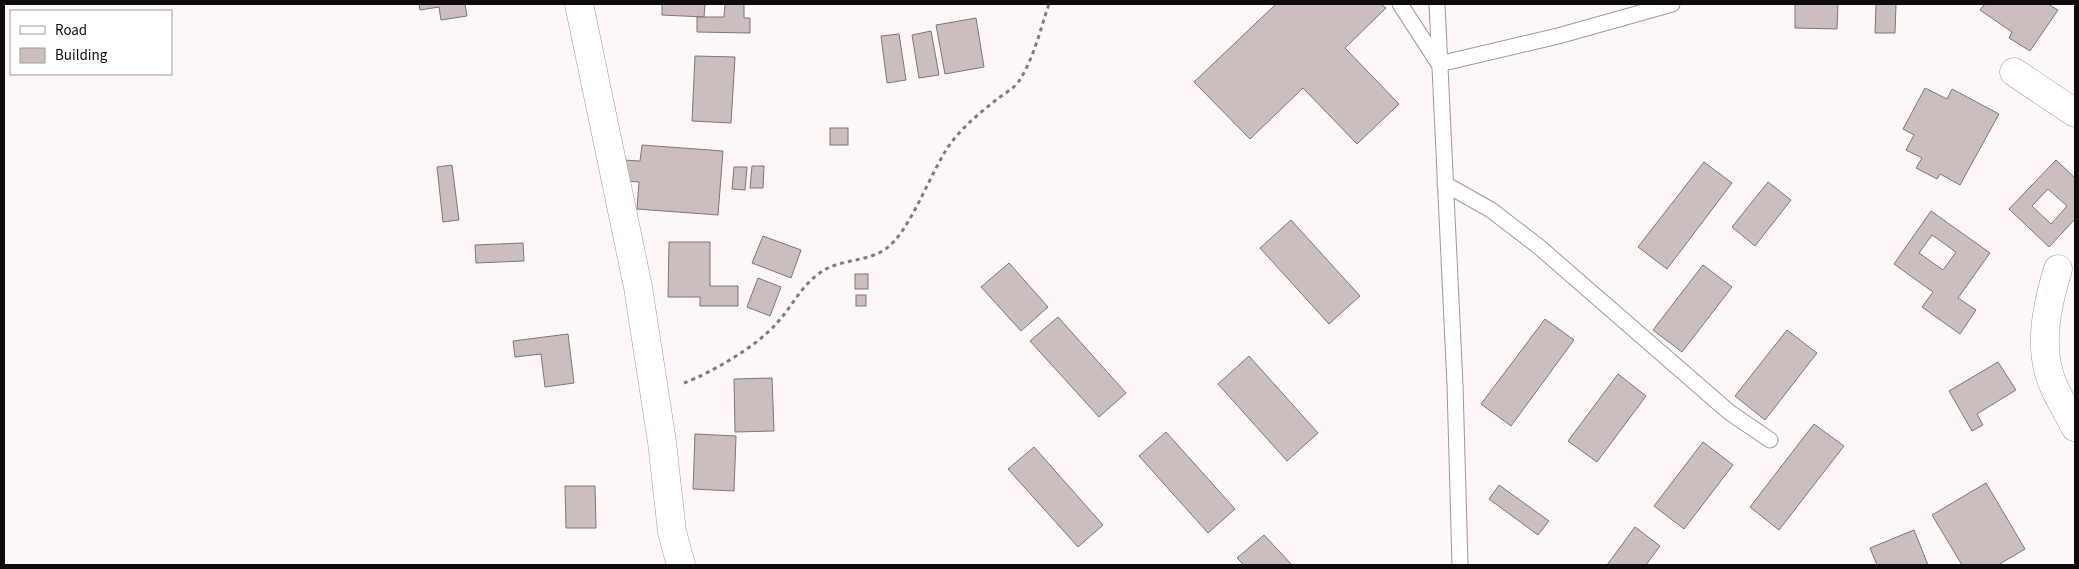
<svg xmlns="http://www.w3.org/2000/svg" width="2079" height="569" font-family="'Source Sans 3',sans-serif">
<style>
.building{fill:#cabebf;stroke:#807576;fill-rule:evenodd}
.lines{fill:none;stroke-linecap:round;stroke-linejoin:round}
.lane-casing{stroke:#a29798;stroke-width:17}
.street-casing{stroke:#a29798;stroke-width:29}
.path{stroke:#817c7c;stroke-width:3;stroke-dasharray:4 4;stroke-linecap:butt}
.lane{stroke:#fff;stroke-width:15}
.street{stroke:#fff;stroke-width:28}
</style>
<rect width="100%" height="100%" fill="#fef7f7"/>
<g class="building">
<path d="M419,4H465L467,16L441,20L439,7L420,10Z"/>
<path d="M662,4H705L704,17L662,15Z"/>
<path d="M725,4H744V18H750V33L697,32V17H724Z"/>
<path d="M1276,4H1381L1386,8L1345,48L1399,104L1357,144L1303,88L1250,139L1194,82Z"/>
<path d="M1795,4H1838L1837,29L1795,28Z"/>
<path d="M1876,4H1896L1895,33H1875Z"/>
<path d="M1985,4H2048L2058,10L2030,51L2009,38L2012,32L1980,10Z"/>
<path d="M976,18L984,67L945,74L936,25Z"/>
<path d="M931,31L939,75L919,78L912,35Z"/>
<path d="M899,34L906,80L887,83L881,36Z"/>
<path d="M695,56L735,57L731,123L692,121Z"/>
<path d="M1925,88L1947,99L1952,89L1999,114L1960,185L1940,174L1937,179L1916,168L1922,158L1906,150L1914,135L1903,129Z"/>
<rect x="830" y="128" width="18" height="17"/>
<path d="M642,145L723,151L718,215L637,209L639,182L622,181L623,160L640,161Z"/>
<path d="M2056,160L2075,178V219L2049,247L2009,209ZM2048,189L2067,206L2051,224L2032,206Z"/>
<path d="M1704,162L1732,183L1667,269L1638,247Z"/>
<path d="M452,165L459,220L443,222L437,167Z"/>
<path d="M752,166H764L763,188H750Z"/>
<path d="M734,167H747L745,190L732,189Z"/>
<path d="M1768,182L1791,200L1755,246L1732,227Z"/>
<path d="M1931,211L1990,253L1958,298L1976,310L1960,334L1922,307L1933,292L1894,264ZM1932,235L1956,252L1943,270L1919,253Z"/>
<path d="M1291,220L1360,296L1329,324L1260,248Z"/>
<path d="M763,236L801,250L791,278L752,263Z"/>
<path d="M669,242H710V286H738V306H700V297H668Z"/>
<path d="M523,243L524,261L476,263L475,245Z"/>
<path d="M1009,263L1048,307L1021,331L981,287Z"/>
<path d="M1703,265L1732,287L1682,352L1653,330Z"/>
<rect x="855" y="274" width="13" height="15"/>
<path d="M758,278L781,287L770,316L747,307Z"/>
<rect x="856" y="295" width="10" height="11"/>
<path d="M1058,317L1126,393L1099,417L1030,341Z"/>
<path d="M1545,319L1574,340L1511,426L1481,404Z"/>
<path d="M1787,330L1817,353L1765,420L1735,396Z"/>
<path d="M568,334L574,383L545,387L541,354L515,357L513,341Z"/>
<path d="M1249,356L1318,433L1287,461L1218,384Z"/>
<path d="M1998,362L2016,390L1977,414L1983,425L1972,431L1949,391Z"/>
<path d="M1618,374L1646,396L1597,462L1568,441Z"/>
<path d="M772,378L774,431L735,432L734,379Z"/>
<path d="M1814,424L1844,446L1779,530L1750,507Z"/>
<path d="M1166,432L1235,509L1208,533L1139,456Z"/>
<path d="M695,434L736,436L734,491L693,489Z"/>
<path d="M1703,442L1733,465L1684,529L1654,506Z"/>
<path d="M1034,447L1103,525L1078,547L1008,469Z"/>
<path d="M1986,483L2025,549L1998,565H1962L1932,515Z"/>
<path d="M1499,485L1549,521L1538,535L1489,499Z"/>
<path d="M565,486H595L596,528H566Z"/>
<path d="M1635,527L1660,546L1646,565H1607Z"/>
<path d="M1914,530L1928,565H1877L1870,548Z"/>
<path d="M1264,535L1292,565H1244L1237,558Z"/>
</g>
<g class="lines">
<g class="lane-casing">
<g id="lane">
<path d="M1400,4L1439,64L1558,36L1672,4"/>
<path d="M1437,4L1455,385L1460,565"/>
<path d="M1445,184L1491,210L1538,246L1729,412L1770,440"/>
</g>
</g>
<g class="street-casing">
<g id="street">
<path d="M579,4L638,287L662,442L672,532L681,565"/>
<path d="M2014,72L2075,113"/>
<path d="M2058,269C2047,305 2038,346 2052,382C2058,398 2068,412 2075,427"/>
</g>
</g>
<path class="path" d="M684,383C711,373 757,346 776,324C791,308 800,288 817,275C838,258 864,263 884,250C912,232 931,167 954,139C966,124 981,112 996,100C1003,94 1014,89 1019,81C1034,58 1040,30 1049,4"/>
<use href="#lane" class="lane"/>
<use href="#street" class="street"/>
</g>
<rect width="2079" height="569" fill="none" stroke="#0f0b0c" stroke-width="10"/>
<rect x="10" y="10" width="162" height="65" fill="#ffffff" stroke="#9f9d9e"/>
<rect x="20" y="26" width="25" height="8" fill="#ffffff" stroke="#9f9d9e"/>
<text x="55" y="35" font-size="15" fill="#0f0b0c">Road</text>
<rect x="20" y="48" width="25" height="15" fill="#cabebf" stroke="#9f9d9e"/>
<text x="55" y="60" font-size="15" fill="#0f0b0c">Building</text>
</svg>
